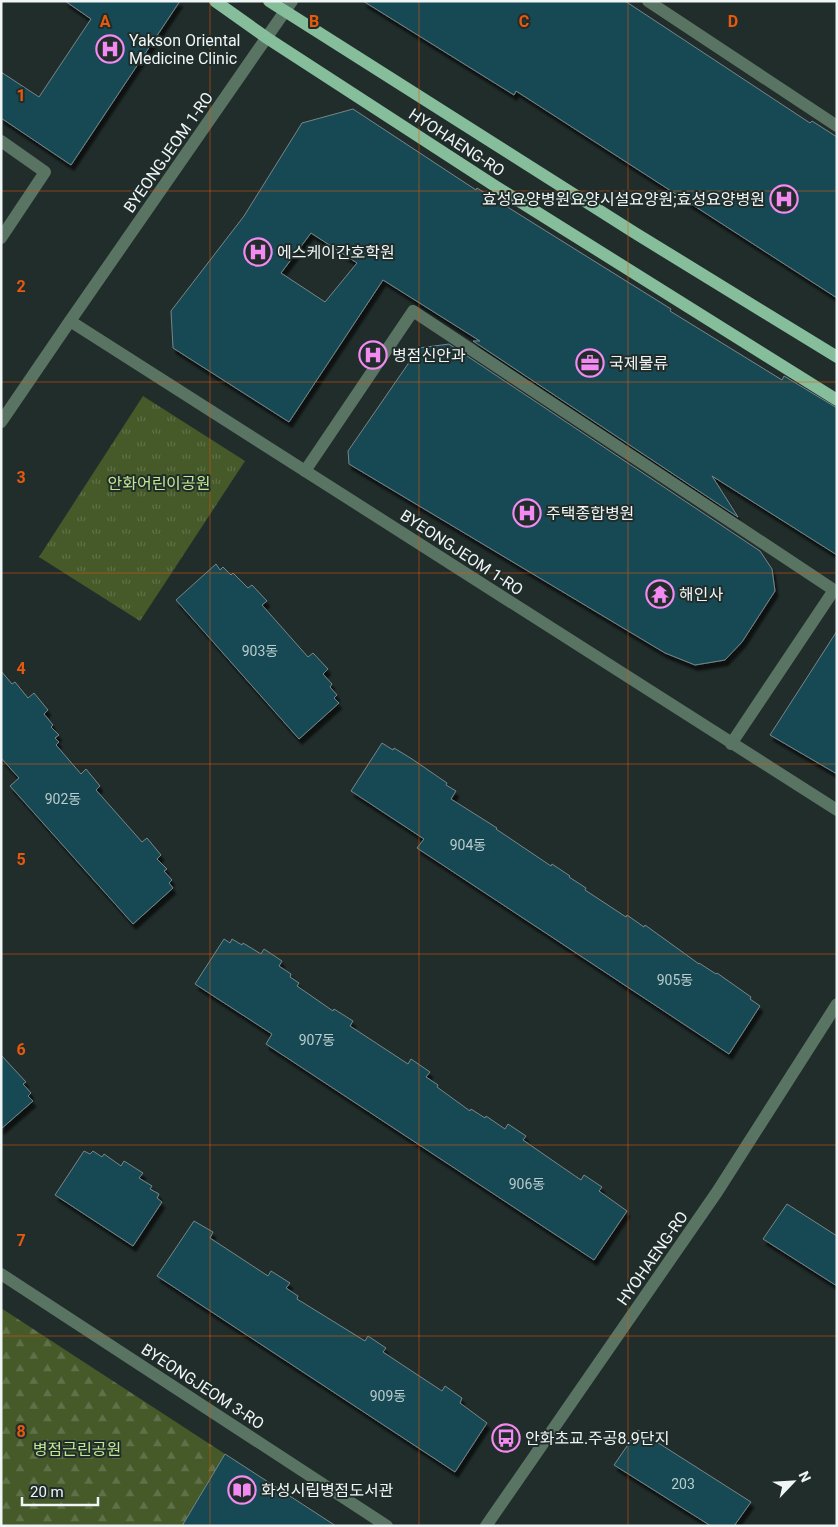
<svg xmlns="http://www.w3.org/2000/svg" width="838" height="1527" font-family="Roboto,'Noto Sans KR',sans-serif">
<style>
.grass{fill:url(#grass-tufts)}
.forest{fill:url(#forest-firs)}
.building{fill:#184953;stroke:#788588;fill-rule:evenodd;filter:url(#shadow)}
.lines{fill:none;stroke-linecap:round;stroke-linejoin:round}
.minor{stroke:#5a7463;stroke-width:12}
.major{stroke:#86be9b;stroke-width:12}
.grid{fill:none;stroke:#e8590c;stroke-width:1;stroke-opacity:0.55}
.labels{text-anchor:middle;stroke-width:4;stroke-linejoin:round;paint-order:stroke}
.number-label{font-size:14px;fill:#b9cbcc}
.poi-label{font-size:16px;fill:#eff6f5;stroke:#212d2b;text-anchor:start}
.street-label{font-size:16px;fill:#eff6f5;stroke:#212d2b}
.park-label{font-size:16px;fill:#c1e890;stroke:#212d2b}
.grid-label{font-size:16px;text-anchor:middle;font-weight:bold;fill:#e8590c;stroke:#212d2b;stroke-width:4;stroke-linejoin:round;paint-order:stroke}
</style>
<defs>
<pattern id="grass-tufts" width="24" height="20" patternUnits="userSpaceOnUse" patternTransform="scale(1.25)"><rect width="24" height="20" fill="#455929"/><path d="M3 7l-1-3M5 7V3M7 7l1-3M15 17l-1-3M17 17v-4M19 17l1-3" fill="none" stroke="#607149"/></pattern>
<pattern id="forest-firs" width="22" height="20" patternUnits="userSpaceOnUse" patternTransform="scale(1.25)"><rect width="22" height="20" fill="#455929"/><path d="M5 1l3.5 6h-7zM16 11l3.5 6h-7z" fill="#607149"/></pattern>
<filter id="shadow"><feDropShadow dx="3" dy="5.5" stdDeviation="1" flood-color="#0009"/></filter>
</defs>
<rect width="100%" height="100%" fill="#212d2b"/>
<path class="grass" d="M143,396L245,461L140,621L39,557Z"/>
<path class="forest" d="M1,1308L225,1454L182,1526H1Z"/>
<g class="building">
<path d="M65,1H180L71,165L1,118V72L39,97L91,19Z"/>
<path d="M363,1H625L810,123L812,121L837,137V298L516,91L514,95Z"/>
<path d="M353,109L476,190L477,188L671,309L670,311L782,380L784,376L837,408V555L712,476L738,517L473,341H480L383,280L289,422L173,348L171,311L244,216L302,123ZM311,233L357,263L325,302L281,273Z"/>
<path d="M449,344L760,551L772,569L775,591L742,642L725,660L695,665L665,653L349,464L348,451L419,348Z"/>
<path d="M216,564L220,570L223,567L231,575L233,573L248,588L252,585L267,601L262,605L308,657L313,653L328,669L323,674L332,684L330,687L337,695L334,698L339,703L299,739L176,600Z"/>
<path d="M837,631V774L770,735Z"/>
<path d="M1,671L12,684L15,682L28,698L34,693L48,710L44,714L53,725L51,727L59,735L55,738L59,742L56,745L81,774L86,769L100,786L96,790L142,842L147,838L161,855L157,859L167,869L164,871L172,880L169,883L173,888L133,924L10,786L19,778L1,758Z"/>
<path d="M382,743L393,750L394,748L412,759L447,783L446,785L456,791L451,799L497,828L496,829L551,866L552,864L570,876L569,877L586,888L585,890L626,917L627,915L644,927L645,925L699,964V963L716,974L717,973L751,997L750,999L760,1006L729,1054L417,848L424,839L351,791Z"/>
<path d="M224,939L230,943L232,939L242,945L243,943L261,954L264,949L282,961L279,966L291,974L290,977L299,983L297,986L333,1011L334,1009L353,1021L350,1026L408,1064L411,1059L430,1072L426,1077L438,1085L437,1087L470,1111L471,1109L485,1118L486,1116L505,1129L508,1124L526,1136L523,1140L562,1167L581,1180L584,1175L602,1187L599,1191L627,1211L594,1260L266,1044L272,1034L195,984Z"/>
<path d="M1,1055L26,1082L23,1084L31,1093L28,1096L33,1101L1,1129Z"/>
<path d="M84,1151L90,1154L93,1151L102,1157L104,1154L121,1166L124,1161L143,1173L139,1178L152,1186L150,1189L159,1194L157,1198L162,1202L133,1246L55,1195Z"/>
<path d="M787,1204L837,1236V1286L763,1239Z"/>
<path d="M194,1221L213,1232L210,1238L268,1276L271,1271L290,1283L286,1288L298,1296L297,1299L365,1341L368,1336L386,1348L383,1352L398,1362L442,1391L445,1386L462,1398L460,1403L487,1423L455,1472L157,1276Z"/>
<path d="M638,1430L751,1502L734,1526H711L614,1465Z"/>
<path d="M225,1454L336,1526H182Z"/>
</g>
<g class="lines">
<g class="minor">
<path d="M648,1L837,126"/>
<path d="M1,141L45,172L1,238"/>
<path d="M70,321L837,810"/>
<path d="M1,422L70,321L292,1"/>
<path d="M305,471L413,311L837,592"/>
<path d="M731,744L834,590"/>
<path d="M1,1274L387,1526"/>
<path d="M486,1526L717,1192L837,1004"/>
</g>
<g class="major">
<path d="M215,1L267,38L495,186L837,400"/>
<path d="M269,1L635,233L837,357"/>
</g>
</g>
<path class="grid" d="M210,1V1526M419,1V1526M628,1V1526M1,191H837M1,382H837M1,573H837M1,764H837M1,954H837M1,1145H837M1,1336H837"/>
<defs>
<g id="hospital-ring" transform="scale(1.4375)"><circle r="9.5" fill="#212d2b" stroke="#f38af1" stroke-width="1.5"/><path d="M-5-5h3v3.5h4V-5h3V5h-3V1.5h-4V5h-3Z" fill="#f38af1"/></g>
<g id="office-ring" transform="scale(1.4375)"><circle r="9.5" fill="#212d2b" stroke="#f38af1" stroke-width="1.5"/><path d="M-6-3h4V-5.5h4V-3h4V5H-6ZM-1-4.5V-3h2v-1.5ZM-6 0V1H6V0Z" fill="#f38af1"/></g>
<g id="temple-ring" transform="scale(1.4375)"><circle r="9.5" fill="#212d2b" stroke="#f38af1" stroke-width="1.5"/><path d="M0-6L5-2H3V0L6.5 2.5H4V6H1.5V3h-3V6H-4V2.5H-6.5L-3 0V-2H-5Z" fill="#f38af1"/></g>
<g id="bus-ring" transform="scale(1.4375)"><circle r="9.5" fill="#212d2b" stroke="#f38af1" stroke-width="1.5"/><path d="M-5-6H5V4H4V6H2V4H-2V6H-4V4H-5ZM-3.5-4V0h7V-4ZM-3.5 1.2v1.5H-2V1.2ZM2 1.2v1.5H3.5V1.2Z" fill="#f38af1"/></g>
<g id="library-ring" transform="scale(1.4375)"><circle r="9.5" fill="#212d2b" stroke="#f38af1" stroke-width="1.5"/><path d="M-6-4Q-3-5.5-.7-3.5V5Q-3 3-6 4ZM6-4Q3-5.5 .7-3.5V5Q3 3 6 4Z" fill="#f38af1"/></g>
</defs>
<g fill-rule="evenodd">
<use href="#hospital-ring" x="110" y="49"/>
<use href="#hospital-ring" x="784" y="199"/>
<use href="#hospital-ring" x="258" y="252"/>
<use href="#hospital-ring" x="373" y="355"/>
<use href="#office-ring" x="590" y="363"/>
<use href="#hospital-ring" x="527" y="513"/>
<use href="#temple-ring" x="660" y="594"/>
<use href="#bus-ring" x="506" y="1438"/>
<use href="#library-ring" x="242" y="1490"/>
</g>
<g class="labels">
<g class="number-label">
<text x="260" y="656">903동</text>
<text x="63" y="804">902동</text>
<text x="468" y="850">904동</text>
<text x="675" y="985">905동</text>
<text x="317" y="1045">907동</text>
<text x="527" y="1189">906동</text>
<text x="388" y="1401">909동</text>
<text x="683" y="1489">203</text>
</g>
<g class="poi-label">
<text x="129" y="46">Yakson Oriental<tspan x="129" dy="18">Medicine Clinic</tspan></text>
<text x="765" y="205" text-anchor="end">효성요양병원요양시설요양원;효성요양병원</text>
<text x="277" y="258">에스케이간호학원</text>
<text x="392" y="361">병점신안과</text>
<text x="609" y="369">국제물류</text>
<text x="546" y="519">주택종합병원</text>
<text x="679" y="600">해인사</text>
<text x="525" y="1444">안화초교.주공8.9단지</text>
<text x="261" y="1496">화성시립병점도서관</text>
</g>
<g class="street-label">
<text transform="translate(457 142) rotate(33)" y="6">HYOHAENG-RO</text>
<text transform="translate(168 152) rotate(-55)" y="6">BYEONGJEOM 1-RO</text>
<text transform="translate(462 552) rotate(33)" y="6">BYEONGJEOM 1-RO</text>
<text transform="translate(652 1258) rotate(-55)" y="6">HYOHAENG-RO</text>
<text transform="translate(203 1386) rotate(33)" y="6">BYEONGJEOM 3-RO</text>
</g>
<g class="park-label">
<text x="159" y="489">안화어린이공원</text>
<text x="77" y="1455">병점근린공원</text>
</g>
</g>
<g class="grid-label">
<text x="105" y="27">A</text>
<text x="314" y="27">B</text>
<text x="524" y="27">C</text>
<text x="733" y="27">D</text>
<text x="21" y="101">1</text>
<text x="21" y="292">2</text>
<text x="21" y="483">3</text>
<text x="21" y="674">4</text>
<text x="21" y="865">5</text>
<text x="21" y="1055">6</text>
<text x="21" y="1246">7</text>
<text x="21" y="1437">8</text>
</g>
<rect width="838" height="1527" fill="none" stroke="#eff6f5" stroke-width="5"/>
<g transform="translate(793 1482) rotate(65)" stroke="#212d2b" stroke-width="4" paint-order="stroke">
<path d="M0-4L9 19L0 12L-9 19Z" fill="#eff6f5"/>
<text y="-8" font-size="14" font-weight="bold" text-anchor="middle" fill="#eff6f5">N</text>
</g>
<path d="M22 1497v8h76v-8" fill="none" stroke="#eff6f5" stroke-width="2.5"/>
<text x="30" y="1497" font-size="15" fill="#eff6f5" stroke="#212d2b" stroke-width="4" paint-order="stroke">20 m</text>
</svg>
